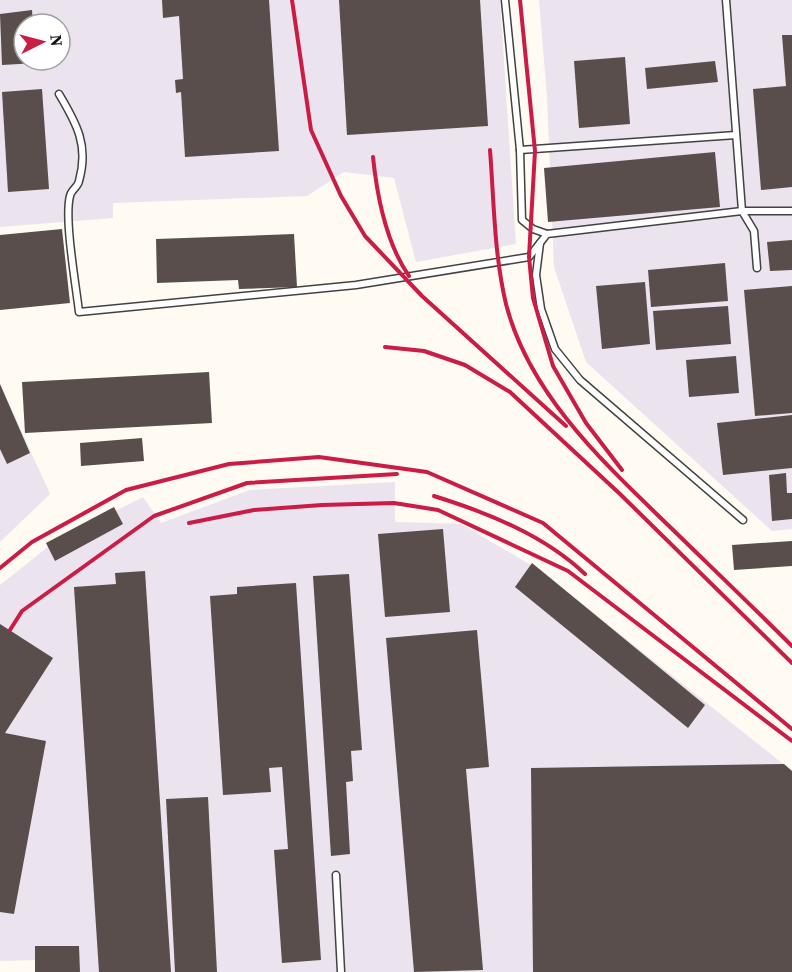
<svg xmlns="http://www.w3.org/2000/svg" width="792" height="972" font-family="'Source Serif 4',serif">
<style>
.industrial{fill:#ebe3ee;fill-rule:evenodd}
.building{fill:#594e4b}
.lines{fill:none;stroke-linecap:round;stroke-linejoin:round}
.lane-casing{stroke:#424242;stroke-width:9}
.lane{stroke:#fff;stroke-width:6}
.rail{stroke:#ca1c45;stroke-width:4}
</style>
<rect width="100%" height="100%" fill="#fffaf2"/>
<g class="industrial">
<path d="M0,0H500L516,244L416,262L394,178L344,172L307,196L113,203V218L0,227ZM24,24H60V60H24Z"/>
<path d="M539,0H792V529L772,531L586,362L554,267L547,97Z"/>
<path d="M0,384L50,494L0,542Z"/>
<path d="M395,482V522L461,524L541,571L792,771V972H35V960L0,961V585L54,542L143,497L161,523L250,490Z"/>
</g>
<g class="building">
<path d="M162,0H269L279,151L185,157L181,92L176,93L175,80L183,79L179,16L163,18Z"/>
<path d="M339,0H480L488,126L347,135Z"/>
<path d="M32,10L33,24H24V60H37V63L2,65L0,14Z"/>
<path d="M782,35H792V187L761,190L753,89L786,86Z"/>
<path d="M625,57L630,124L579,128L574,61Z"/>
<path d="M715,61L718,82L647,89L645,68Z"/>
<path d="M42,89L49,189L8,192L2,92Z"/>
<path d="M715,152L720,207L548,222L544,168Z"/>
<path d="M62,229L70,303L0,310V235Z"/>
<path d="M294,234L297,287L239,289L238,280L157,283L156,239Z"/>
<path d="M792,240V270L770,271L767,242Z"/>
<path d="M725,263L728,301L651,307L648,270Z"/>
<path d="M645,282L650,344L602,349L596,286Z"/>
<path d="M792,286V413L755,416L744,290Z"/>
<path d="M728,306L731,344L656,350L653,311Z"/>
<path d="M736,356L739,393L689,397L686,360Z"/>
<path d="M209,372L212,423L25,433L22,382Z"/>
<path d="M0,384L30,453L7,464L0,449Z"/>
<path d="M792,415V468L723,475L717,423Z"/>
<path d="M142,438L144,461L81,466L80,443Z"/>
<path d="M786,473L787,493H792V519L772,521L769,475Z"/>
<path d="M114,507L123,524L55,561L46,543Z"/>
<path d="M443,529L450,612L385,617L378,534Z"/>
<path d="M792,541V566L734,570L732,545Z"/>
<path d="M532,563L705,705L688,728L515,587Z"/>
<path d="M145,571L171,972H99L74,587L116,584L115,573Z"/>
<path d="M349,574L362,750L351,751L353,781L346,782L350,854L331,856L313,576Z"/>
<path d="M296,583L321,960L282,963L274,850L288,849L282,767L269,768L271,792L223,795L210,596L237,594V587Z"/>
<path d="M0,624L53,658L5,733L46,741L14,914L0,912Z"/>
<path d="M477,630L489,767L466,769L483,970L414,972L386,638Z"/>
<path d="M784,764L792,771V972H533L531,768Z"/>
<path d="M208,797L217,972H175L166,799Z"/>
<path d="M35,946H79L80,972H35Z"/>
</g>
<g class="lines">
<g class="lane-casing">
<g id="lane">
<path d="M505,0L520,150L522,220L533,229L547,234"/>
<path d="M726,0L742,211L754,231L757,268"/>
<path d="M59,94C77,124 89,146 79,181C78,187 71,190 70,196C64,219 76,285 79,312L356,285L529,257L547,234L742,211H792"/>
<path d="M520,150L736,135"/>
<path d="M540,243L536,275L541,309L555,349L580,380L743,520"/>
<path d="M336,875L341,972"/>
</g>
</g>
<use href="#lane" class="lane"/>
<g class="rail">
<path d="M292,0L311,130L341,196L365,236L422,296L566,426"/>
<path d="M520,0L535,151L529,257L533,298L553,366L586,423L622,470"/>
<path d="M490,150C494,201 494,254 506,304C529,394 604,463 668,525C709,565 751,605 792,646"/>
<path d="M373,157C377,196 386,243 409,276"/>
<path d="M385,347L424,351L465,365L510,392L620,494L792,663"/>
<path d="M434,496C488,513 544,535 585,574"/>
<path d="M189,523L254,510L322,505L394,503L438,510L568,571L792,741"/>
<path d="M0,568L32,542L126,490L229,464L319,457L427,472L543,523L792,729"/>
<path d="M10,630L22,611L154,516L247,483L397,474"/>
</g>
</g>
<g transform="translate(42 42) rotate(84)"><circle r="28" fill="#ffffff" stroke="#9f9f9f" stroke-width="1.5"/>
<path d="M0-4.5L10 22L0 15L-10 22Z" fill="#ca1c45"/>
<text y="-9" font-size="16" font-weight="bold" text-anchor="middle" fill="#0f0f0f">N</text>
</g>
</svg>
